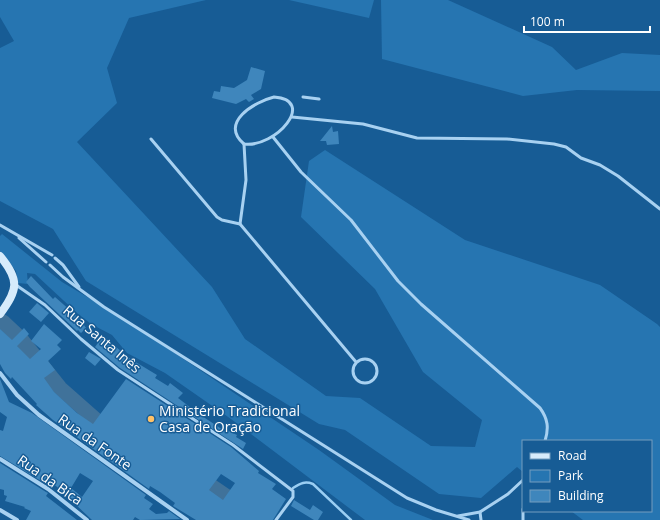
<svg xmlns="http://www.w3.org/2000/svg" width="660" height="520" font-family="'Open Sans',sans-serif">
<style>
.green{fill:#2675b1}
.lines{fill:none;stroke-linecap:round;stroke-linejoin:round}
.stream{stroke:#9acef3;stroke-width:2.5}
.river{stroke:#40729a;stroke-width:15}
.building{fill:#3f86bc;fill-rule:evenodd}
.lane{stroke:#a8d1f1;stroke-width:3}
.street{stroke:#a8d1f1;stroke-width:4}
.secondary{stroke:#d6ebfb;stroke-width:8}
.poi-dot{fill:#ffc167;stroke:#175c95;stroke-width:1.5}
.labels{text-anchor:middle;stroke-width:3;stroke-linejoin:round;paint-order:stroke}
.street-label{font-size:14px;fill:#fff;stroke:#175c95}
.poi-label{font-size:14px;fill:#fff;stroke:#175c95;text-anchor:start}
</style>
<rect width="100%" height="100%" fill="#175c95"/>
<g class="green">
<path d="M0,0H206L129,18L107,68L117,103L77,142L212,287L245,339L326,396L360,398L431,446L475,447L482,420L423,372L375,289L301,217L309,161L325,150L465,240L600,285L657,324L660,327V520H583L571,511H651V441H523V472L517,467L481,498L439,494L345,430L319,424L86,281L53,229L0,201V48L14,41L0,17Z"/>
<path d="M289,0H374L369,18Z"/>
<path d="M381,0H448L552,47L576,70L622,53L660,55V91L577,90L523,96L382,59Z"/>
<path d="M2,234L62,282L121,317L319,450L395,505L433,520H365L231,419L165,373L127,353L112,335L91,324L77,313L35,274L27,273L28,284L18,283L16,271L0,251V236Z"/>
</g>
<g class="lines">
<path class="stream" d="M293,488C301,483 305,481 313,484L351,520"/>
<g class="river">
<path d="M3,322L20,338L60,388L111,433"/>
<path d="M195,475L239,505"/>
</g>
</g>
<g class="building">
<path d="M251,67L265,71L261,89L251,95L254,99L249,102L246,99L236,104L212,98L214,91L220,92L221,86L234,88L247,80Z"/>
<path d="M332,126L333,132L338,131L339,144L327,145L326,141H320Z"/>
<path d="M31,276L53,299L55,297L80,319L86,328L81,333L78,330L77,331L30,287L26,282Z"/>
<path d="M37,303L49,313L41,322L29,312Z"/>
<path d="M44,324L62,340L57,345L61,349L48,361L55,370L44,378L54,392L77,413L93,424L126,379L231,447L259,471L258,473L276,484L272,489L286,499L273,520H196L173,506L175,503L160,492L150,486L149,489L53,420L36,405L37,404L12,377L11,379L5,373L0,364V329L12,340L24,328L29,334L17,346L30,359L41,349L31,341ZM221,474L235,483L223,500L209,490Z"/>
<path d="M103,336L129,358L157,375L155,378L168,386L170,383L183,393L178,398L199,414L226,432L227,430L237,435L236,437L246,443L243,449L120,368L95,347Z"/>
<path d="M89,352L101,359L95,366L85,358Z"/>
<path d="M0,379L9,402L32,413L146,495L144,498L153,504L149,509L156,514L167,513L169,511L180,519L140,520L135,517L133,520H92L56,486L53,485L51,487L0,456V430L3,431L7,417L0,412ZM80,473L93,481L82,497L71,488Z"/>
<path d="M0,463L46,492L48,493L46,496L77,520H26L31,511L24,508L25,507L5,501L7,496L4,495V490L0,489Z"/>
<path d="M294,500L310,510L313,505L323,512L318,520H314L291,506Z"/>
</g>
<g class="lines">
<g class="lane">
<path d="M274,97C317,100 276,148 244,144C219,123 254,102 274,97Z"/>
<path d="M303,97L319,99"/>
<path d="M292,117L363,124L417,138L507,139L554,144L566,147L581,158L600,165L618,176L660,209"/>
<path d="M273,137L301,172L351,220L398,281L421,304L540,408C548,419 549,428 545,441"/>
<path d="M151,139L217,217L222,220L240,224L356,362"/>
<path d="M240,224L246,180L244,144"/>
<path d="M0,225L52,255"/>
<path d="M19,238L46,262"/>
<path d="M55,258L63,265L79,287"/>
<path d="M50,265L63,277L104,307L407,498L436,510L469,520"/>
<path d="M16,285L45,305L81,339L118,370L233,445L293,491V497L276,520"/>
<circle cx="365" cy="371" r="12"/>
<path d="M480,512L481,520"/>
<path d="M458,516L480,512L508,494L523,480"/>
<path d="M523,520V509"/>
</g>
<g class="street">
<path d="M0,373L17,395L39,415L187,520"/>
<path d="M0,459L48,489L87,520"/>
<path d="M0,510L17,520"/>
</g>
<path class="secondary" d="M0,256C20,280 18,290 0,314"/>
</g>
<circle class="poi-dot" cx="151" cy="419" r="4"/>
<g class="labels">
<g class="street-label">
<text transform="translate(102 339) rotate(40)" y="5">Rua Santa Inês</text>
<text transform="translate(95 442) rotate(35)" y="5">Rua da Fonte</text>
<text transform="translate(50 480) rotate(35)" y="5">Rua da Bica</text>
</g>
<g class="poi-label">
<text x="159" y="416">Ministério Tradicional<tspan x="159" dy="16">Casa de Oração</tspan></text>
</g>
</g>
<rect x="522" y="440" width="130" height="72" fill="#175c95" stroke="#749dbf"/>
<rect x="530" y="453" width="20" height="6" fill="#d6ebfb" stroke="#749dbf"/>
<text x="558" y="460" font-size="12" fill="#ffffff">Road</text>
<rect x="530" y="470" width="20" height="12" fill="#2675b1" stroke="#749dbf"/>
<text x="558" y="480" font-size="12" fill="#ffffff">Park</text>
<rect x="530" y="490" width="20" height="12" fill="#3f86bc" stroke="#749dbf"/>
<text x="558" y="500" font-size="12" fill="#ffffff">Building</text>
<path d="M524 26v6h126v-6" fill="none" stroke="#ffffff" stroke-width="2"/>
<text x="530" y="26" font-size="12" fill="#ffffff" stroke="#175c95" stroke-width="3" paint-order="stroke">100 m</text>
</svg>
